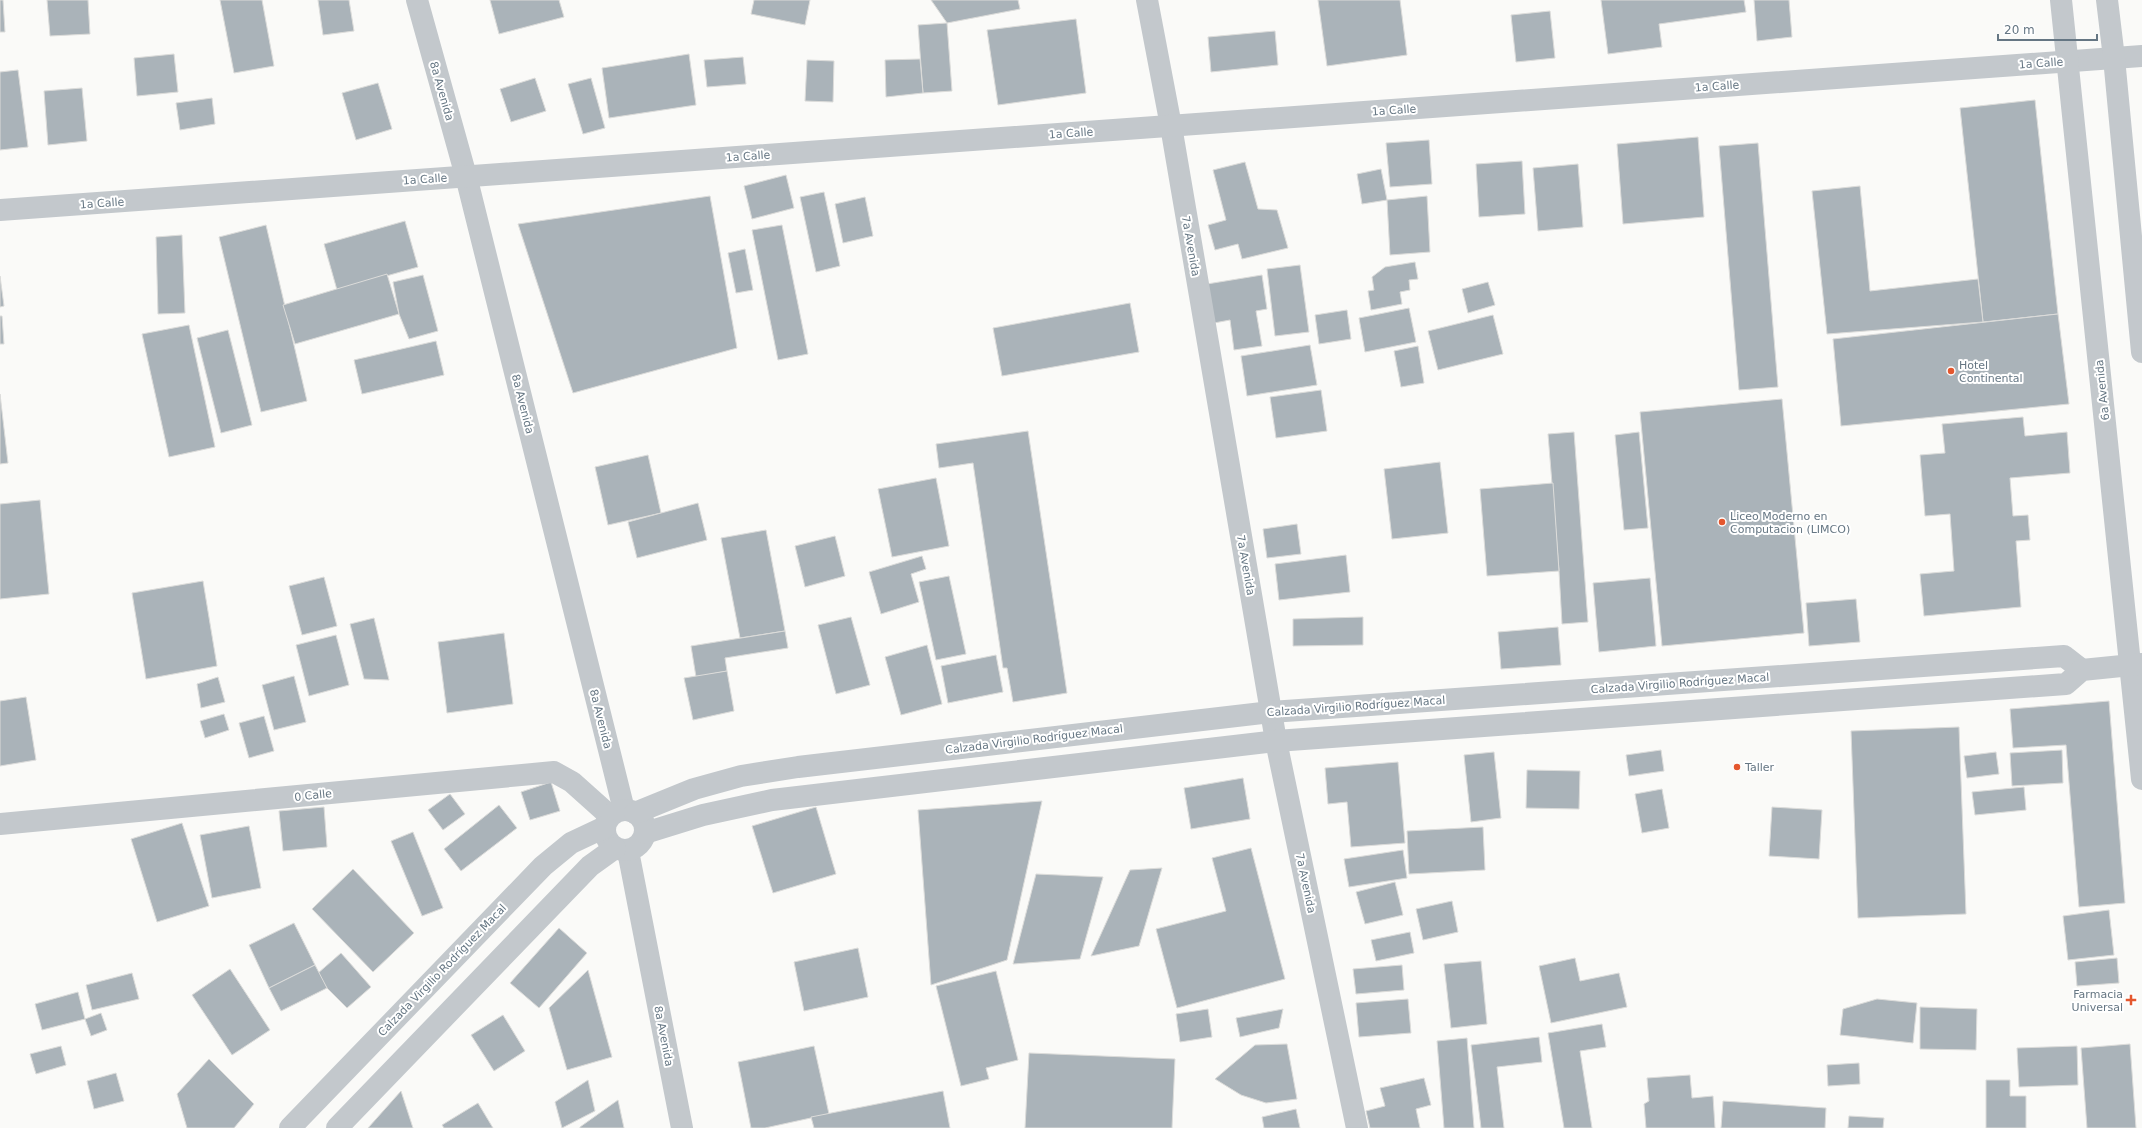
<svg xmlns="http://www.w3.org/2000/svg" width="2142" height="1128" font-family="'DejaVu Sans',sans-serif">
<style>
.building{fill:#aab3b9;stroke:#dcdcda}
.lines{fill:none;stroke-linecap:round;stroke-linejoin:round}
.minor{stroke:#c3c8cc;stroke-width:22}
.tertiary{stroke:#c3c8cc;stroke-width:22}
.poi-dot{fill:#e4572e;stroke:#fff;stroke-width:1.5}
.labels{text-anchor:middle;stroke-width:4;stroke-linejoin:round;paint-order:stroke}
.street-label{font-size:11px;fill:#657683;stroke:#fff}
.poi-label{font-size:11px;fill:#657683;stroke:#fff;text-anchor:start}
</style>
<rect width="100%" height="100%" fill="#fafaf8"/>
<g class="building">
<path d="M0,0H3L5,32H0Z"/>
<path d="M47,0H88L90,34L50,36Z"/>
<path d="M220,0H262L274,66L234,73Z"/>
<path d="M318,0H349L354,31L323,35Z"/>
<path d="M490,0H559L564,17L499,34Z"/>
<path d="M754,0H810L805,25L751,14Z"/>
<path d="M931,0H1018L1020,9L947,23Z"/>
<path d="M1318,0H1400L1407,55L1327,66Z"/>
<path d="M1601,0H1744L1746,12L1659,24L1662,47L1608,54Z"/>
<path d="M1754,0H1789L1792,37L1757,41Z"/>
<path d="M1550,11L1555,58L1516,62L1511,15Z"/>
<path d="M1076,19L1086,93L998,105L987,30Z"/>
<path d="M947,23L952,91L923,93L918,25Z"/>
<path d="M1275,31L1278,65L1211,72L1208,37Z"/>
<path d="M174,54L178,92L137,96L134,58Z"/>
<path d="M689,54L696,105L609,118L602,68Z"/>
<path d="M743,57L746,84L707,87L704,60Z"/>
<path d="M920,59L923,93L886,97L885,60Z"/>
<path d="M807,60L834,61L833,102L805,101Z"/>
<path d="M18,70L28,147L0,150V72Z"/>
<path d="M535,78L546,111L511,122L500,89Z"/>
<path d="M591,78L605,128L583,134L568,84Z"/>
<path d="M378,83L392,129L356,140L342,93Z"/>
<path d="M82,88L87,141L48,145L44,91Z"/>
<path d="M212,98L215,124L180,130L176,103Z"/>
<path d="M2035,100L2058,314L1983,322L1960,108Z"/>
<path d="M1698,137L1704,217L1623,224L1617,144Z"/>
<path d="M1429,140L1432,184L1390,187L1386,143Z"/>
<path d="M1758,143L1778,387L1739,390L1719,146Z"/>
<path d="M1522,161L1525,214L1479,217L1476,164Z"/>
<path d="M1245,162L1258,209L1277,210L1288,248L1242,259L1238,244L1215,250L1208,225L1226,220L1213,170Z"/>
<path d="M1578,164L1583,227L1538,231L1533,168Z"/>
<path d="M1381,169L1387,200L1362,204L1357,174Z"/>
<path d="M786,175L794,208L752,219L744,186Z"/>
<path d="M1860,186L1870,291L1978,279L1983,322L1827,334L1812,191Z"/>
<path d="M824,192L840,266L816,272L800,197Z"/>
<path d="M710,196L737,348L573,393L518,224Z"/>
<path d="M1427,196L1430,252L1390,255L1387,200Z"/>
<path d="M865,197L873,236L843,243L835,204Z"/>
<path d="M405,221L418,267L337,290L324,244Z"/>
<path d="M266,225L307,401L261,412L219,237Z"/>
<path d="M782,225L808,354L778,360L752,230Z"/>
<path d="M182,235L185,313L158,314L156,237Z"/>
<path d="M745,249L753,290L736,293L728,253Z"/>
<path d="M1415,262L1418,279L1409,280L1410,290L1400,292L1402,304L1371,310L1368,291L1374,290L1372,277L1385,267Z"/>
<path d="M1300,265L1309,332L1275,336L1267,269Z"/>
<path d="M387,274L399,314L295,344L283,305Z"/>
<path d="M423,275L438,331L409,339L399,314L393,282Z"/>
<path d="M1262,275L1267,309L1256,311L1262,346L1234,350L1230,320L1214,323L1207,284Z"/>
<path d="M0,276L4,306L0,307Z"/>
<path d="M1488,282L1495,305L1468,313L1462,289Z"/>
<path d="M1130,303L1139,352L1002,376L993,328Z"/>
<path d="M1409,308L1416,342L1365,352L1359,318Z"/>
<path d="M1347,310L1351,339L1319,344L1315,315Z"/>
<path d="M2058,314L2069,404L1841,426L1833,339Z"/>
<path d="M1493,315L1503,354L1438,370L1428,331Z"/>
<path d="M0,316H2L4,344H0Z"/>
<path d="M189,325L215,447L169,457L142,334Z"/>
<path d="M228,330L252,425L221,433L197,338Z"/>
<path d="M436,341L444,375L362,394L354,360Z"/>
<path d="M1310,345L1317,385L1247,396L1241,356Z"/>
<path d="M1418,346L1424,383L1401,387L1394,351Z"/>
<path d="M1321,390L1327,431L1276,438L1270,397Z"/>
<path d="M0,394L8,463L0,464Z"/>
<path d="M1782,399L1804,633L1662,646L1640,412Z"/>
<path d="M2023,417L2025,436L2067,432L2070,473L2010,478L2013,516L2028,515L2030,540L2016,541L2021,607L1924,616L1920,574L1954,571L1950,514L1925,516L1920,455L1945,453L1942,424Z"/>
<path d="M1028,431L1067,693L1013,702L1007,668H1003L973,463L939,468L936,444Z"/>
<path d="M1574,432L1588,622L1562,624L1559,571L1548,434Z"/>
<path d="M1639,432L1648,528L1624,530L1615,435Z"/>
<path d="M648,455L661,513L608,525L595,467Z"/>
<path d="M1440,462L1448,533L1392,539L1384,469Z"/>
<path d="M936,478L949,546L892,557L878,489Z"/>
<path d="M1553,483L1559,571L1487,576L1480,489Z"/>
<path d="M40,500L49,594L0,599V504Z"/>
<path d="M698,503L707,540L637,558L628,522Z"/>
<path d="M1297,524L1301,554L1267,558L1263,529Z"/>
<path d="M766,530L785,631L740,638L721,538Z"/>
<path d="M835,536L845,576L805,587L795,546Z"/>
<path d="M1346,555L1350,592L1279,600L1275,564Z"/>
<path d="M922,556L926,569L911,574L919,602L881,614L869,572Z"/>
<path d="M949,576L966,654L936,660L919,582Z"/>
<path d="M324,577L337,626L302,635L289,586Z"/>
<path d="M1650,578L1656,646L1599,652L1593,583Z"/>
<path d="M203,581L217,666L146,679L132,593Z"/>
<path d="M1856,599L1860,642L1809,646L1806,603Z"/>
<path d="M851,617L870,685L836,694L818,625Z"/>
<path d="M1363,617V645L1293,646V619Z"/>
<path d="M374,618L389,680L364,679L350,624Z"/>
<path d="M1558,627L1561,665L1501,669L1498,632Z"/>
<path d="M785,631L788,648L725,658L727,671L696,677L691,646Z"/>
<path d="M504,633L513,704L447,713L438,642Z"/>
<path d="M336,635L349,685L309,696L296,645Z"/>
<path d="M927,645L942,704L901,715L885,657Z"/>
<path d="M996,655L1003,692L948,703L941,666Z"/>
<path d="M727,671L734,711L693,720L684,678Z"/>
<path d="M294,676L306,722L274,730L262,685Z"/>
<path d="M218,677L225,702L201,708L197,684Z"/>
<path d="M26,697L36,760L0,766V701Z"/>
<path d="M2109,701L2125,903L2079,907L2066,745L2013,748L2010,709Z"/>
<path d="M224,714L229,730L205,738L200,721Z"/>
<path d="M264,716L274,751L249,758L239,723Z"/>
<path d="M1959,727L1966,914L1858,918L1851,731Z"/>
<path d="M1661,750L1664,771L1629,776L1626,755Z"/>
<path d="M2062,750L2063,783L2012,786L2010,753Z"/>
<path d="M1494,752L1501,818L1471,822L1464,755Z"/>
<path d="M1996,752L1999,774L1967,778L1964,756Z"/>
<path d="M1398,762L1405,843L1351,847L1347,802L1328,804L1325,768Z"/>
<path d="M1527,770L1580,771L1579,809L1526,808Z"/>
<path d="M1243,778L1250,819L1191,829L1184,788Z"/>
<path d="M551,782L560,811L530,820L521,792Z"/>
<path d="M2024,787L2026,810L1975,815L1972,792Z"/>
<path d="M1662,789L1669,828L1642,833L1635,794Z"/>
<path d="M450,794L465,814L443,830L428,810Z"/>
<path d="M1042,801L1007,960L931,985L918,810Z"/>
<path d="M499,805L517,828L461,871L444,849Z"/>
<path d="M324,807L327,847L283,851L279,811Z"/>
<path d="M816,807L836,874L773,893L752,826Z"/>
<path d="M1772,807L1822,810L1819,859L1769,856Z"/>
<path d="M182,823L209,906L157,922L131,839Z"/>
<path d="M249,826L261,888L212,898L200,835Z"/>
<path d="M1483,827L1485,870L1409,874L1407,831Z"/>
<path d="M413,832L443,908L422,916L391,841Z"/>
<path d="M1251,848L1285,979L1177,1008L1156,929L1226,911L1212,858Z"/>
<path d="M1403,850L1407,878L1349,887L1344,859Z"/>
<path d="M1162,868L1139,946L1091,956L1130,870Z"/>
<path d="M353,869L414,933L373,972L312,909Z"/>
<path d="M1036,874L1103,877L1080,959L1013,964Z"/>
<path d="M1395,882L1403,915L1365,924L1356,892Z"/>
<path d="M1452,901L1458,932L1423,940L1416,909Z"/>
<path d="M2109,910L2114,955L2068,960L2063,916Z"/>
<path d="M294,923L315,965L269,988L249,945Z"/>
<path d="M559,928L587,953L539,1008L510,983Z"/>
<path d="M1410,932L1414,953L1376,961L1371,940Z"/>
<path d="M858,948L868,997L804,1011L794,962Z"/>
<path d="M341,953L371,987L347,1008L327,988L317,974Z"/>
<path d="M1575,958L1580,981L1619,973L1627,1007L1551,1023L1539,966Z"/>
<path d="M2117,958L2119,983L2077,986L2075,962Z"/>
<path d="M1481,961L1487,1024L1451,1028L1444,964Z"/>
<path d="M315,965L327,988L281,1011L269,988Z"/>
<path d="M1402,965L1404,990L1356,994L1353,969Z"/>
<path d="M230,969L270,1030L232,1055L192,995Z"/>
<path d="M588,970L612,1057L567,1070L549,1008Z"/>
<path d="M996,971L1018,1060L986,1068L989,1079L961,1086L936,986Z"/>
<path d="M132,973L139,999L92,1010L86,985Z"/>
<path d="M78,992L85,1019L42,1030L35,1004Z"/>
<path d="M1408,999L1411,1033L1359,1037L1356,1003Z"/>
<path d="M1877,999L1917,1003L1913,1043L1840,1035L1843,1009Z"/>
<path d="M1920,1007L1977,1009L1976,1050L1920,1049Z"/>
<path d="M1208,1009L1212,1037L1180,1042L1176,1014Z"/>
<path d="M1283,1009L1279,1028L1240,1037L1236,1018Z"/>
<path d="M101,1013L107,1030L91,1036L85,1019Z"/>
<path d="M503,1015L525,1051L494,1071L471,1035Z"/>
<path d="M1602,1024L1606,1047L1580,1051L1592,1128H1564L1548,1033Z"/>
<path d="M1539,1037L1542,1062L1497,1067L1504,1128H1481L1471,1045Z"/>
<path d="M1467,1038L1474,1128H1444L1437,1041Z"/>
<path d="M1287,1044L1297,1099L1266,1103L1241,1095L1215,1079L1255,1045Z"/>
<path d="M2130,1044L2136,1128H2087L2081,1048Z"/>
<path d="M61,1046L66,1065L36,1074L30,1054Z"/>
<path d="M814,1046L829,1114L765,1128H751L738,1062Z"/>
<path d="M2077,1046L2078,1085L2019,1087L2017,1048Z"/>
<path d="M1029,1053L1175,1059L1172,1128H1025Z"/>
<path d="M209,1059L254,1104L234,1128H187L177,1094Z"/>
<path d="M1859,1063L1860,1084L1828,1086L1827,1065Z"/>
<path d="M116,1073L124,1101L94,1109L87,1081Z"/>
<path d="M1690,1075L1692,1098L1713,1096L1715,1128H1646L1644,1104L1649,1101L1647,1078Z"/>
<path d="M1424,1078L1431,1105L1416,1109L1420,1128H1370L1366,1111L1385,1106L1380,1088Z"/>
<path d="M588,1080L595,1111L562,1128L555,1102Z"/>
<path d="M1986,1080H2010V1096H2026V1128H1986Z"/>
<path d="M401,1091L413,1128H368Z"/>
<path d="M943,1091L950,1128H814L811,1117Z"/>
<path d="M618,1100L624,1128H580V1127Z"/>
<path d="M1723,1101L1826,1108L1825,1128H1721Z"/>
<path d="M478,1103L493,1128H444L442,1125Z"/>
<path d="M1296,1109L1300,1128H1264L1262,1117Z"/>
<path d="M1849,1116L1884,1118L1883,1128H1848Z"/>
</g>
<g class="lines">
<g class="minor">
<path d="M417,0L466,176L624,810"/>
<path d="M1147,0L1171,126L1276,741L1357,1128"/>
<path d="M0,210L2142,56"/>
<path d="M0,824L554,772L572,782L610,816"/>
<path d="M628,851L682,1128"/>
</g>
<g class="tertiary">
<path d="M2061,0L2142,779"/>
<path d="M2107,0L2114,58L2142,352"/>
<circle cx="625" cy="830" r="20"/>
<path d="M635,813L694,789L741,776L798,767L1271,712L2064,656L2082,670"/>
<path d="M645,833L703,815L772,800L1276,741L2066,684L2082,670L2142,664"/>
<path d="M290,1128L543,866L571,843L605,827"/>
<path d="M337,1128L590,866L615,848"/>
</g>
</g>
<g class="poi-dot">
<circle cx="1951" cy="371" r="4"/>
<circle cx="1722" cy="522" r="4"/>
<circle cx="1737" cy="767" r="4"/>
<path d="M2129 994h4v4h4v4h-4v4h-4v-4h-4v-4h4z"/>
</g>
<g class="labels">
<g class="street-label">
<text transform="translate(2041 63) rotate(-4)" y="4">1a Calle</text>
<text transform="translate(1717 86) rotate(-4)" y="4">1a Calle</text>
<text transform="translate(442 91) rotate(74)" y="4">8a Avenida</text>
<text transform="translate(1394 110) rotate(-4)" y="4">1a Calle</text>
<text transform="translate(1071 133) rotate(-4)" y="4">1a Calle</text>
<text transform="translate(748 156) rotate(-4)" y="4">1a Calle</text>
<text transform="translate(425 179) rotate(-4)" y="4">1a Calle</text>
<text transform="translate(102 203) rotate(-4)" y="4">1a Calle</text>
<text transform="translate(1191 246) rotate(80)" y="4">7a Avenida</text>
<text transform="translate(2102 390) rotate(-96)" y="4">6a Avenida</text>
<text transform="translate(523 404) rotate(76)" y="4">8a Avenida</text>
<text transform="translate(1246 565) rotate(80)" y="4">7a Avenida</text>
<text transform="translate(1680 683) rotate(-4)" y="4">Calzada Virgilio Rodríguez Macal</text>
<text transform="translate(1356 706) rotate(-4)" y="4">Calzada Virgilio Rodríguez Macal</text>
<text transform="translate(601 719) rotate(76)" y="4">8a Avenida</text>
<text transform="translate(1034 739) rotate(-7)" y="4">Calzada Virgilio Rodríguez Macal</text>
<text transform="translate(313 795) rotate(-6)" y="4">0 Calle</text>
<text transform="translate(1306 883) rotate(78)" y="4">7a Avenida</text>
<text transform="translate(442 970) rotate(-46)" y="4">Calzada Virgilio Rodríguez Macal</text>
<text transform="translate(664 1036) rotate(79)" y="4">8a Avenida</text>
</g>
<g class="poi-label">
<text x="1959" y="369">Hotel<tspan x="1959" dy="13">Continental</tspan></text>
<text x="1730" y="520">Liceo Moderno en<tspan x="1730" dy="13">Computacion (LIMCO)</tspan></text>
<text x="1745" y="771">Taller</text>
<text x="2123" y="998" text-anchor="end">Farmacia<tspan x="2123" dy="13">Universal</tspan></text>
</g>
</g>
<path d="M1998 34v6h99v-6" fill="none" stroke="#657683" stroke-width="2"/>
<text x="2004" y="34" font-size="12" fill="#657683" stroke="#ffffff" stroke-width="3" paint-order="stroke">20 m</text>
</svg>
